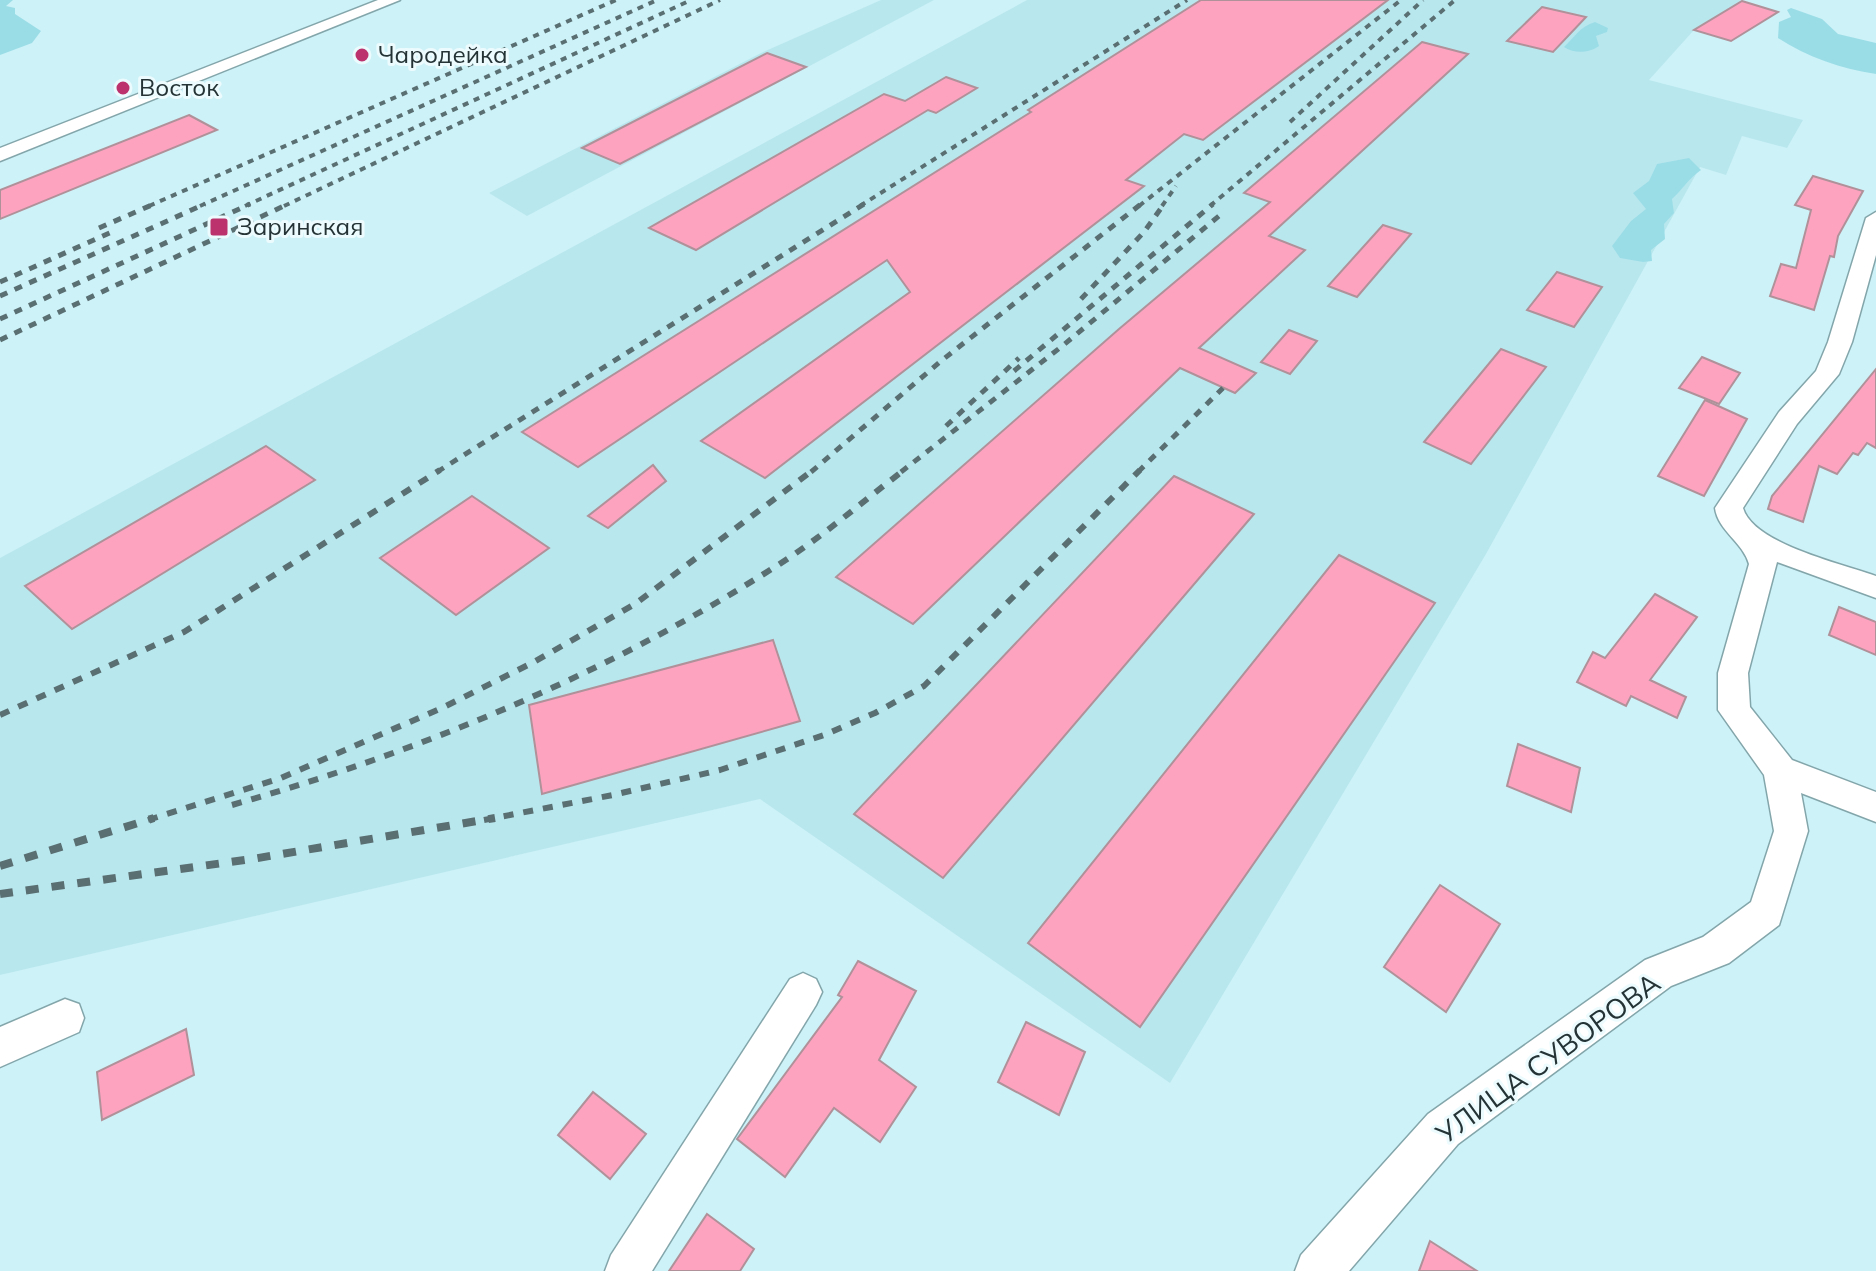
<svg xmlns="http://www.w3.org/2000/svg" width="1876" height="1271" font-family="Mulish,sans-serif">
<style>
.built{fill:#b9e7ee}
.green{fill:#9bdde7}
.building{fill:#fda3c0;stroke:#b0919a;stroke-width:2}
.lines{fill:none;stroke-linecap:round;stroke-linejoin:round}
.street-casing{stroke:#83a6ab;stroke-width:3}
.street{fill:#fff;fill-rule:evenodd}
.rail-far3{stroke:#596f72;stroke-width:4;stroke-dasharray:6 6;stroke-linecap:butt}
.rail-far2{stroke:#596f72;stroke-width:5;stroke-dasharray:8 8;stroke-linecap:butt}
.rail-far1{stroke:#596f72;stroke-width:6;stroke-dasharray:10 10;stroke-linecap:butt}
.rail{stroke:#596f72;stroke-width:8;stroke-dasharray:13 13;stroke-linecap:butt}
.poi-dot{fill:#bb326d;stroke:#ecfbfd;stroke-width:3}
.labels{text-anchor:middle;stroke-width:6;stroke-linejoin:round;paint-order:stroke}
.far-poi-label{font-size:24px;fill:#243335;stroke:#ecfbfd;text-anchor:start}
.street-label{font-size:28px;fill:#243335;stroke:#ecfbfd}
</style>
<rect width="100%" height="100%" fill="#cdf2f8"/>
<g class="built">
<path d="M881,0H934L527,216L489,193L761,53Z"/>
<path d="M1027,0H1739L1778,12L1731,41L1694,30L1649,80L1803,120L1787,148L1742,136L1726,175L1700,167L1486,554L1170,1083L760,799L0,975V558Z"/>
</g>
<g class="green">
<path d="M0,0H13L6,6L15,8V14L41,31L32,43L0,55Z"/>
<path d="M1791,8L1822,19L1838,34L1876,43V74C1842,69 1807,57 1778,38L1779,22L1791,17L1787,10Z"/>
<path d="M1595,22L1608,28L1607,32L1596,36L1599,46C1590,53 1573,54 1564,47C1573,39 1580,26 1595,22Z"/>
<path d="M1689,158L1701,170C1689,178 1683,189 1672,199L1674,213L1664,224L1665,239L1651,250L1652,261L1643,262L1620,258L1612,246L1631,221L1646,209L1633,193L1649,181L1657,164Z"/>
</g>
<g class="building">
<path d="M1201,0H1388L1203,140L1184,134L1126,180L1144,186L765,478L701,441L910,292L887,260L578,467L522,432L1031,112L1028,110Z"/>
<path d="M1742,1L1778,12L1731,41L1694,30Z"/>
<path d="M1542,7L1586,17L1553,52L1507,41Z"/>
<path d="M1422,42L1468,54L1269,236L1305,250L1199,348L1256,373L1235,393L1180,368L913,624L836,577L1119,329L1270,202L1244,193Z"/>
<path d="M767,53L806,67L620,164L582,148Z"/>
<path d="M946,77L977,88L936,113L928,110L696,250L649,228L884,94L905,101Z"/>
<path d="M189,115L217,130L0,219V190Z"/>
<path d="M1813,176L1863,191L1838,236L1834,257L1830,256L1814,310L1770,296L1781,264L1796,268L1811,210L1795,205Z"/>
<path d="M1383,225L1411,234L1357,297L1328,286Z"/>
<path d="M1557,272L1602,287L1574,327L1527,310Z"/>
<path d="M1289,330L1317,341L1290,374L1261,362Z"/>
<path d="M1501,349L1546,367L1471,464L1424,442Z"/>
<path d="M1702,357L1740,373L1719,404L1679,388Z"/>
<path d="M1876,369V448L1867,443L1858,455L1853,453L1837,474L1819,466L1803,522L1768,509L1772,496Z"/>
<path d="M1705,400L1747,419L1704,496L1658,476Z"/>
<path d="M266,446L315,480L72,629L25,586Z"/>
<path d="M653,465L666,481L608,528L588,516Z"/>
<path d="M1174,476L1254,514L943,878L854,814Z"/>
<path d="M472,496L549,548L456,615L380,558Z"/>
<path d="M1339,555L1435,603L1140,1027L1028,943Z"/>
<path d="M1655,594L1697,617L1650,680L1686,697L1677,718L1631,696L1626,706L1577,682L1593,652L1605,658Z"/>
<path d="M1839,607L1876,622V655L1829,635Z"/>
<path d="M773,640L800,721L542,794L529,705Z"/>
<path d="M1518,744L1580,768L1571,812L1507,786Z"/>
<path d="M1440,885L1500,924L1446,1012L1384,967Z"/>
<path d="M858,961L916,991L879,1060L916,1087L880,1142L834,1108L785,1177L737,1139L842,997L838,995Z"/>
<path d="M1026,1022L1085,1052L1059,1115L998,1082Z"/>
<path d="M186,1029L194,1075L102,1120L97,1072Z"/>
<path d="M593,1092L646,1134L610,1179L558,1135Z"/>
<path d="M707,1214L754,1249L740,1271H669Z"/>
<path d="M1430,1241L1477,1271H1419Z"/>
</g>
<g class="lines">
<g class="street-casing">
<g id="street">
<path d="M378,0H400L0,161V148Z"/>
<path d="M1876,212V255L1852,342L1839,374L1797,424L1743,508C1753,544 1843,564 1876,576V598L1777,562L1748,673L1750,707L1792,760L1876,792V822L1801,793L1808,831L1779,925L1729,963L1671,986L1458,1144L1349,1271H1295L1301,1255L1428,1114L1645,960L1703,937L1751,902L1774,831L1764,775L1718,710V673L1749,564C1743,542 1718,531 1715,508L1779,412L1816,371L1828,342L1866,218Z"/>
<path d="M803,973L816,979L822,992L816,1005L652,1271H605L611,1255L790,979Z"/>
<path d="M65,999L79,1004L84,1018L79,1032L0,1067V1027Z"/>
</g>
</g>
<use href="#street" class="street"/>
<g class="rail-far3">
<path d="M1290,122L1423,0"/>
<path d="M149,206L616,0"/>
<path d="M200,206L657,0"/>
<path d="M245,206L691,0"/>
<path d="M284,206L720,0"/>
<path d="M860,206L1187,0"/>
<path d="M1139,206L1401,0"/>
<path d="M1162,206L1176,186"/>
<path d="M1210,206L1455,0"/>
</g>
<g class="rail-far2">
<path d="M99,228L154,204"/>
<path d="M0,282L114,231"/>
<path d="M0,296L205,204"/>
<path d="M1081,299L1144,232L1164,204"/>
<path d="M0,319L250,204"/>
<path d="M0,340L288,204"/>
<path d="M1014,371L1213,204"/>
<path d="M946,426L1019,358"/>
<path d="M437,472L864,204"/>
<path d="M811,472L941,361L1141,204"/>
<path d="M901,472L1061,347L1219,216"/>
<path d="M1138,472L1223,388"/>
</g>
<g class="rail-far1">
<path d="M0,715L184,632L440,470"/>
<path d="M232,805C425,750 609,673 778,565C822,537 862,502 904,470"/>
<path d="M148,820L281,778L444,707L534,662L635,604L813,470"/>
<path d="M484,820L613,795L720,770L824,735L875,713L924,686L1140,470"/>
</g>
<g class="rail">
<path d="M0,866L154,818"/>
<path d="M0,894L252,859L495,818"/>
</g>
</g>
<g class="poi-dot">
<circle cx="362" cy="55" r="8"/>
<circle cx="123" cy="88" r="8"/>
<rect x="209" y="217" width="20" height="20" rx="4"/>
</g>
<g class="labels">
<g class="far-poi-label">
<text x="378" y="63">Чародейка</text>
<text x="139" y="96">Восток</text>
<text x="237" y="235">Заринская</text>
</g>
<g class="street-label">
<text transform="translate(1548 1058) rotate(-36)" y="10">УЛИЦА СУВОРОВА</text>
</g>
</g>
</svg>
